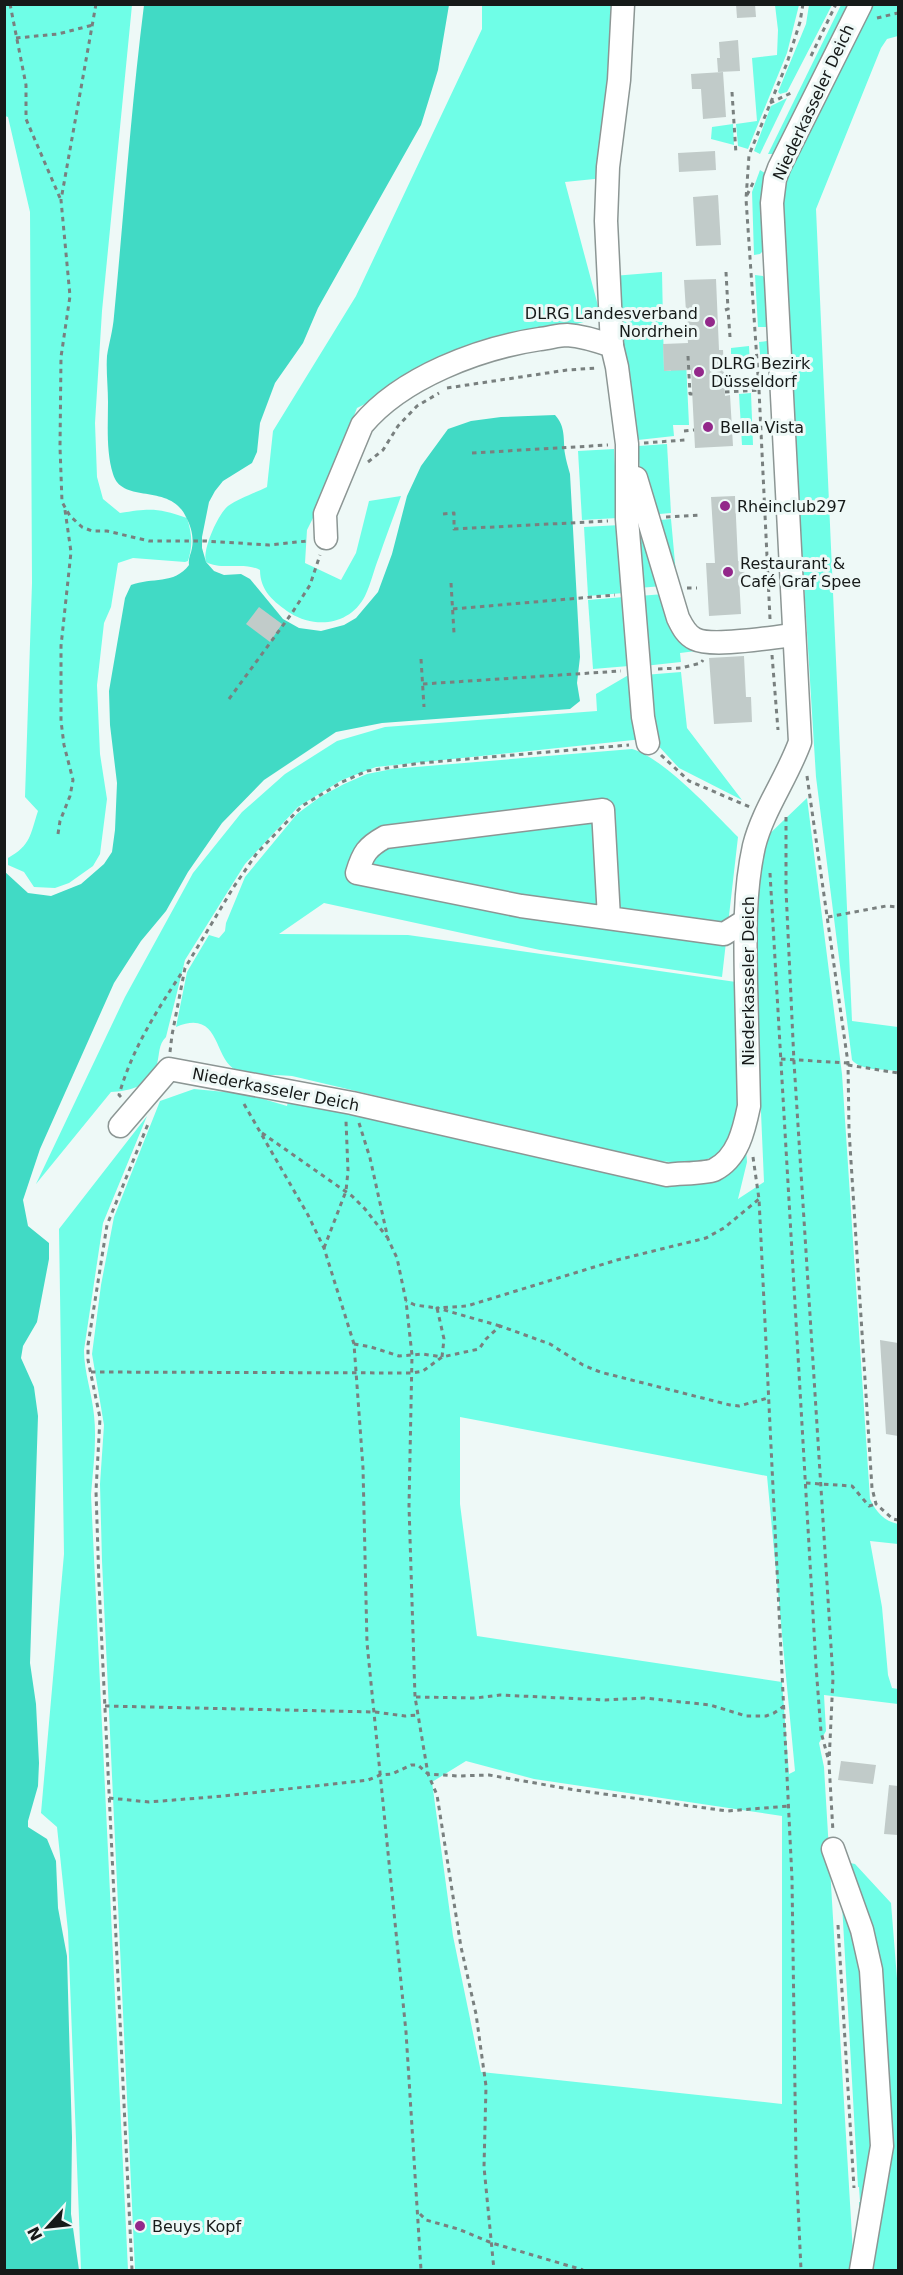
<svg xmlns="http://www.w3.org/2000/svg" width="903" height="2275" font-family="'DejaVu Sans',sans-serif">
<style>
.green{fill:#6ffee7;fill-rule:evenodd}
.water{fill:#41dac5}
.building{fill:#c1cbc9}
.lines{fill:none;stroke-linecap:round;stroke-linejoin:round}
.minor-casing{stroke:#8c9694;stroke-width:25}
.path{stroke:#79807f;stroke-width:3;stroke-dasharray:4.5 4.5;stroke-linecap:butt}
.minor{stroke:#fff;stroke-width:22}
.poi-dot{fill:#93288a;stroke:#eef9f7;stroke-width:2}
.labels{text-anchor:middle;stroke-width:6;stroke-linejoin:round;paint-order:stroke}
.street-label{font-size:16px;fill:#161a19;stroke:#eef9f7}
.poi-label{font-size:16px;fill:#161a19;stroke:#eef9f7;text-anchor:start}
</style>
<rect width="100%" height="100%" fill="#eef9f7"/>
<g class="green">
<path d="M4,5H132L102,311L95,423L97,477L103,499L120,513C151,508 158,508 187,518C192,534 193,545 188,561L185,562L133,558L118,563L111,607L104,623L97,685L100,754L107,799L100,854L93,866L69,883L55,888L34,887L24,872L8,865V858C31,845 30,835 38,811L25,797L32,583L30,212L8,117L5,116Z"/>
<path d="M482,5H614L604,178L565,182L601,317L458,358L357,408L319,506L307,530L305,563L341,580L356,553L369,501L401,496C394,516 386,536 379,557C374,569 371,584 365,596C350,625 316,629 290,613C274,602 260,591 260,570C244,561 222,571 206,562C202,550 218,514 228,506C239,498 255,493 267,487L273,431L356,296L482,29Z"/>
<path d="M775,5H799L787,53L748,149L738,146L736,124L757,121L752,58L777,55L778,30Z"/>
<path d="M809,5H832L787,92L780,94L778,92L806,24Z"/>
<path d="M841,5H851L774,154H768Z"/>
<path d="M869,5H898V36L887,39L881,48L816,209L852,1021L898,1027V1071C885,1069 861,1071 852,1060L816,777L781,214L787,174Z"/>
<path d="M787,98L760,154L754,151L771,106Z"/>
<path d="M733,124L734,145L711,139L712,127Z"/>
<path d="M760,170L765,173L767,182L765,249L760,254L754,255L752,192Z"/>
<path d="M662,272L664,371H671V362L686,361L689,425H673L674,436L638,440L619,338L613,276Z"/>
<path d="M755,275L763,276L767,282L769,324L766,327H758Z"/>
<path d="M767,341L770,344L771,359L767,363L761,365L759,342Z"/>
<path d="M749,346L750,364L737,365V354H731V348Z"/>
<path d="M751,393L753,445H742L739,394Z"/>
<path d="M667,444L671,513L648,515L641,484L638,446Z"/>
<path d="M614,449L618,518L582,520L578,451Z"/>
<path d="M671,519L677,585L650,521Z"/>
<path d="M642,522L662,586L639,588L634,523Z"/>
<path d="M620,525L624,593L588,596L584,527Z"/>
<path d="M664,594L704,650L680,653L681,662L644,666L639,596Z"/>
<path d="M624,597L629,666L593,669L588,600Z"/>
<path d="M681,672L687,728L742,800L679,768L652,739L644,675Z"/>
<path d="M632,673L643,739L376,767L342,780L298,807L245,864L185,960L166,1037C158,1045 160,1053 157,1064C152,1086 130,1091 111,1092L36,1184L125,997L193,873L242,812L285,774L337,741L385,727L597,711L596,694Z"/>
<path d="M632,749C664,758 713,812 738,837L722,977L540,950L324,903L279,934L408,935L736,982L743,1090L727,1150C697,1168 674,1163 641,1158L292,1076C280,1075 245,1075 236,1070C213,1059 221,1008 176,1027L187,972L209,935L219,938L225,931L226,923L245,877L297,814L320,797L344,784L367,774L392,769Z"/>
<path d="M807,798L842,1074L870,1499C876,1512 884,1521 898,1524V1544L870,1541L882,1607L888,1675L892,1688L898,1689V1704L824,1695L826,1731L819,1743L824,1767L854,2270H135L102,1561L100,1484L104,1425L92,1354L101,1285L114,1217L160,1101L194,1089L246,1094L287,1106L288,1101L415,1126L650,1179L746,1149L747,1162L738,1199L764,1182L753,926L761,842ZM460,1417L767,1476L795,1771L789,1774L782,1682L477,1636L460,1504ZM466,1761L534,1779L782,1816V2104L481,2072L453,1936L432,1782Z"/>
<path d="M147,1116L103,1223L84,1350C84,1372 92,1393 94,1415C97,1441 93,1469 91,1495L128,2270H81L68,1931L57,1827L41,1813L64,1554L59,1229Z"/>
<path d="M850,1863L855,1864L891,1903L898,1991V2270H867L887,2147Z"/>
<path d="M841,1886L859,1934L876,2142L860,2237L859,2202H860L859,2187H858Z"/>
</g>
<path class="water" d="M144,5H449L438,70L421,125L318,308L303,343L275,383L260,423L257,452L252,463L223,481L215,491L209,502L202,537V548L206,562L214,571L224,575L241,574L250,579L283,619L299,628L321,631L344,625L356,618L378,592L392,554L407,496L421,466L448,429L471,421L501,417L555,415C566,427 563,439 565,454C566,460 568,467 570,474L580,657L577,683L580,701L570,709L382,723L336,732L264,780L222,823L188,872L166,911L141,941L114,983L40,1149L23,1200L28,1226L49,1243V1259L37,1322L23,1346L21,1358L34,1387L38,1416L30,1663L36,1704L39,1763L38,1786L28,1821V1827L47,1839L56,1861L58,1908L67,1956L72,2137L71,2214L79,2270H5L4,871L28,893L51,896L81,884L104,864L112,852L115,830L117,783L110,725L109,691L125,598L131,585C152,577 174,585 189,565C188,558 191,554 192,548C194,537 191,526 186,517C170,482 122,505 113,474C106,451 108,426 108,402C108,387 106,371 107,356C109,343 113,330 114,316C124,212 131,108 144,5Z"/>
<g class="building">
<path d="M736,4H755L756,17L737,18Z"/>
<path d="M738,40L740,71L718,72L717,58H720L719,42Z"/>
<path d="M723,72L726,117L703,119L701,89H692L691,74Z"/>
<path d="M715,151L716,170L679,172L678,153Z"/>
<path d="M718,195L721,245L696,246L693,197Z"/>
<path d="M716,279L719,350H723L725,396L730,395L733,446L695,448L691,370L664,371L663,344L688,343L684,280Z"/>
<path d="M735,496L738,561H743L745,577H739L741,614L709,616L706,563H715L711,497Z"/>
<path d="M259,607L282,624L270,642L246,624Z"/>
<path d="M744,656L746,697H751L752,722L714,724L709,658Z"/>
<path d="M880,1340L898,1343V1436L886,1434Z"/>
<path d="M841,1761L876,1765L873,1784L838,1780Z"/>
<path d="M889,1785L898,1786V1835L884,1834Z"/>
</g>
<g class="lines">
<g class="minor-casing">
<g id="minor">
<path d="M612,346L606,221L608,167L619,80L623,4"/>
<path d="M636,478L678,618C682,626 686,635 695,639C713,648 772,637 794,635"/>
<path d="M326,538L325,514L362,425C402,377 480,348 540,339C549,338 559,335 567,335C582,336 598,341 612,346L617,367L627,444V519L643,717L648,743"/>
<path d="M609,918L603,810L385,837C367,847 363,853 357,873L521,906L724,934L745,921"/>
<path d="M120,1126L169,1069L352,1103L667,1175C679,1173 703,1174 714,1170C738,1158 744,1130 749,1106C748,1065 747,1024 746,983C745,937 744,891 754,846C763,810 787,778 800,742L772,203L775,179L779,168L861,4"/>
<path d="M833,1849L862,1930L871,1970L882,2146L861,2270"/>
</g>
</g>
<g class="path">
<path d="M10,4L26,85V119L60,198"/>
<path d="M96,4L61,200L70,296L61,357L60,447L62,502L70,516L82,527L92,531H107L149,541H205L269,545L307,541"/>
<path d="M877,18L898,13"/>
<path d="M16,38L58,34L93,25"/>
<path d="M811,56L836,4"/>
<path d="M732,92L736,154"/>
<path d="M770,103L793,92"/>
<path d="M747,195L755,179"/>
<path d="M726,272L728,309"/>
<path d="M725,310L728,309L730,337"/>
<path d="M688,356L690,394H695"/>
<path d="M447,388L567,370L598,368"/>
<path d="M725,392L759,390"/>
<path d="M684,431L694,430"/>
<path d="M644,443L685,440"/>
<path d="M472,453L608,445"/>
<path d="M368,462L383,450L398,426L417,406L439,393"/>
<path d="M443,514L454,513V529L608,521"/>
<path d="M666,517L700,515"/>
<path d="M451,583L454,633"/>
<path d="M687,588H697"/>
<path d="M453,609L615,595"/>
<path d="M770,619L759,390L746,199L749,155L787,63L800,22L803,4"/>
<path d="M772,655L778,730"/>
<path d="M421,659L424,707"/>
<path d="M658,669L681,668L701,663L703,660"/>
<path d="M423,684L621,671"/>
<path d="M229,699L292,613L310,585L320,555"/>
<path d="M661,755L689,781L750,807"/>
<path d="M807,776L848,1063L849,1130L872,1488L876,1504L893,1519L898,1520"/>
<path d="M786,817V890L794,1062L833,1678L829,1763L833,1832"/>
<path d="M58,834L60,821L70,796L73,780L64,745L61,721V646L71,552L65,510"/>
<path d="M770,873L816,1666L821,1732L828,1758"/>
<path d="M828,917L886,906L898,907"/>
<path d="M170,1052L172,1035L185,968L233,888L257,853L302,806L342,782L367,771L421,763L629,745"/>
<path d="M781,1059L848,1063"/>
<path d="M848,1065L898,1073"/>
<path d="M121,1097L119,1095C132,1049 157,1010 183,971"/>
<path d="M244,1104L308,1215L324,1248L354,1344L363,1468L367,1643L406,2032L421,2270"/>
<path d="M359,1123L370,1158L388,1239L397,1258L406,1301L412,1355L409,1506L415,1697L428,1774L437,1795L461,1947L476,2014L486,2086L484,2167L494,2270"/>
<path d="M262,1133L352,1196L365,1209L387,1237"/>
<path d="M753,1157L759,1199L792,1879L796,2162L801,2270"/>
<path d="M324,1248L346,1191L348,1171L346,1121"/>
<path d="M500,1326L437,1308L467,1306L617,1260L706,1238L724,1228L759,1199"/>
<path d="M354,1344L371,1347L399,1356L423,1354L442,1357L444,1339L437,1308L415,1305L406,1301"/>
<path d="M91,1372L412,1373L423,1371L442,1357L479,1349L486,1339L500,1326L550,1344L583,1365L600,1372L730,1405L739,1406L768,1398"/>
<path d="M806,1483L852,1486L869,1506L876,1504"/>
<path d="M416,1697L476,1698L500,1695L605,1700L644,1698L710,1705L746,1716H766L774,1713L784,1706"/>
<path d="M105,1706L375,1712L405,1716L418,1715"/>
<path d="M109,1798L149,1802L224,1796L368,1780L380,1775L392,1774L411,1765H418L428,1774L458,1776L489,1775L575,1790L727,1811L789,1806"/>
<path d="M838,1925L854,2188"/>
<path d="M420,2214L426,2220L458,2229L492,2243L583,2270"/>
<path d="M132,2270L99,1584L96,1491L100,1418L88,1360V1345L107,1225L148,1124"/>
</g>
<use href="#minor" class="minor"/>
</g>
<g class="poi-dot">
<circle cx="710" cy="322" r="6"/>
<circle cx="699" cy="372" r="6"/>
<circle cx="708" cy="427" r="6"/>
<circle cx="725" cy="506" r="6"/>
<circle cx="728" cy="572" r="6"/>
<circle cx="140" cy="2226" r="6"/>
</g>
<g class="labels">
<g class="street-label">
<text transform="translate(813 102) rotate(-65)" y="6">Niederkasseler Deich</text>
<text transform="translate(748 981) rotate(-90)" y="6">Niederkasseler Deich</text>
<text transform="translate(276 1089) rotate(11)" y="6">Niederkasseler Deich</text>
</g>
<g class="poi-label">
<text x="698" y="319" text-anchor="end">DLRG Landesverband<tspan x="698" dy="18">Nordrhein</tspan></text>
<text x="711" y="369">DLRG Bezirk<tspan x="711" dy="18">Düsseldorf</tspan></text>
<text x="720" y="433">Bella Vista</text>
<text x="737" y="512">Rheinclub297</text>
<text x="740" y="569">Restaurant &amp;<tspan x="740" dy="18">Café Graf Spee</tspan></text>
<text x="152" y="2232">Beuys Kopf</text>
</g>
</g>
<rect width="903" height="2275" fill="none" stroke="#161a19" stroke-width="12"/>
<g transform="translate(48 2227) rotate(243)" stroke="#eef9f7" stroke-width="4.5" paint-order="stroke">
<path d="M0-4.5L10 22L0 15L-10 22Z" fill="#161a19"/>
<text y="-9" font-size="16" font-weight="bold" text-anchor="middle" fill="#161a19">N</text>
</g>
</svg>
